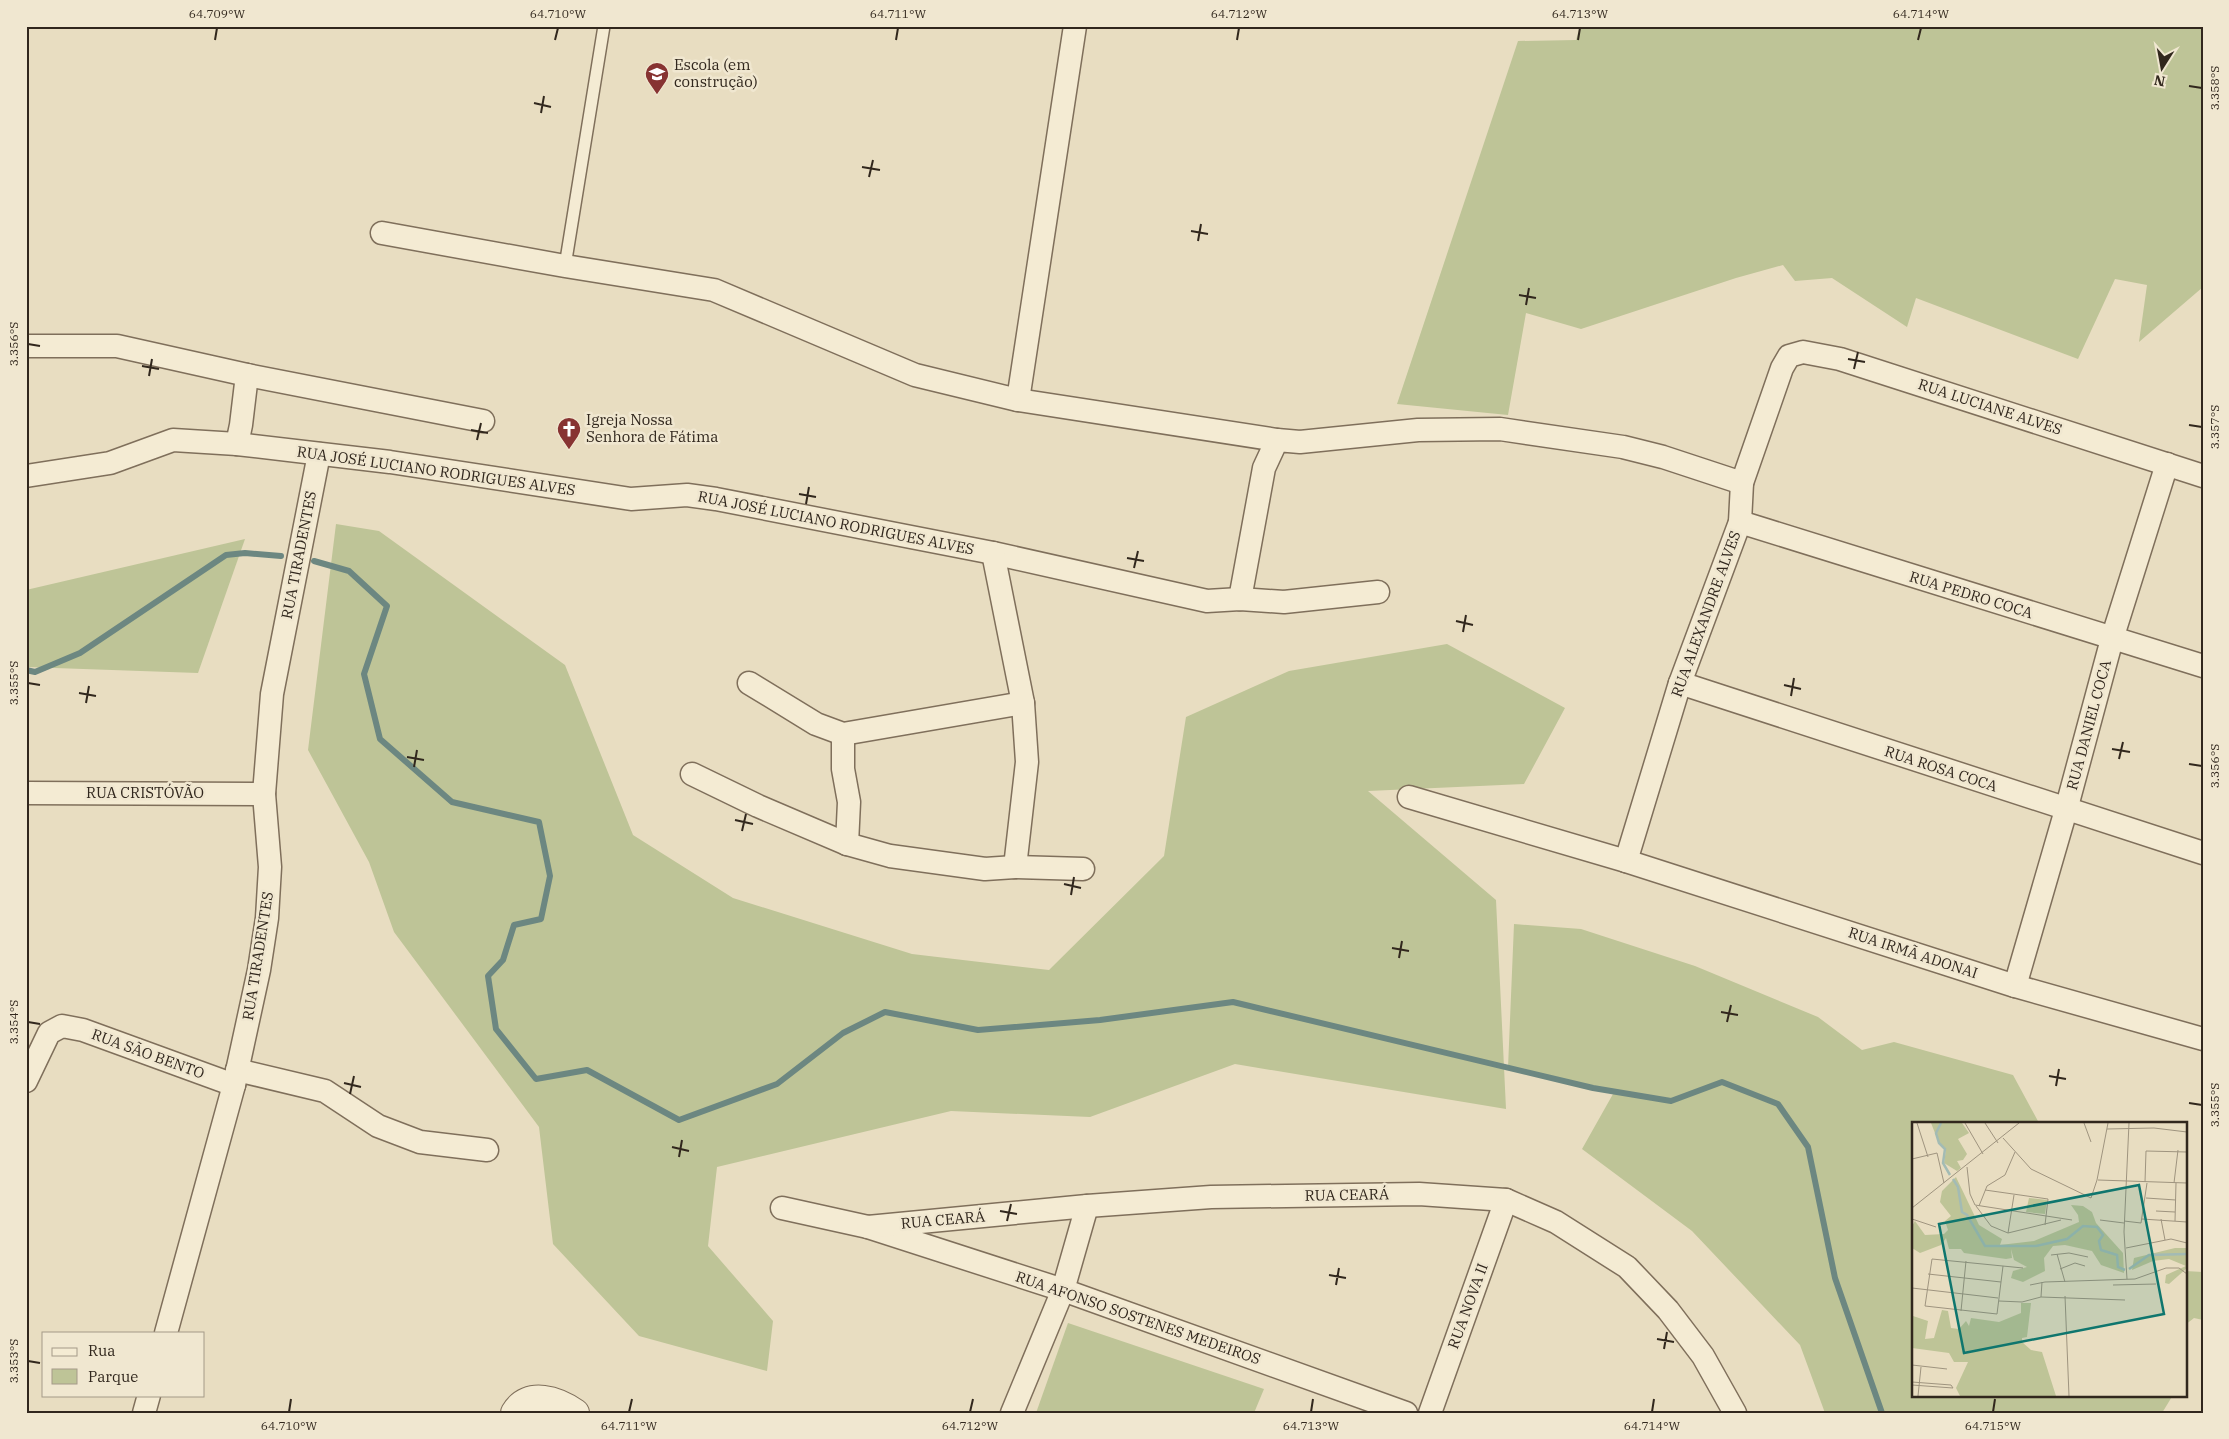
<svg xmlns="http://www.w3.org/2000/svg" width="2229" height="1439" font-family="'IBM Plex Serif',serif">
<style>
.green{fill:#bec497}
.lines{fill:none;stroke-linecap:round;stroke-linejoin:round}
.stream{stroke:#6c8781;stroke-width:6}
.service-casing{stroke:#7f6f5b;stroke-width:14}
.minor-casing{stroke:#7f6f5b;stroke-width:25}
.tertiary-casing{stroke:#7f6f5b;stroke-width:30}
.service{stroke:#f4ebd3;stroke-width:11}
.minor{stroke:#f4ebd3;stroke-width:22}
.tertiary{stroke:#f4ebd3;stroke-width:28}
.ticks{fill:none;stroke:#31271d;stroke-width:2}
.labels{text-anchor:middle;stroke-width:5;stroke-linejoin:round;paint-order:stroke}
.poi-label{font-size:15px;fill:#31271d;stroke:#f0e7d0;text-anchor:start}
.street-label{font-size:15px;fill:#31271d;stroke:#f0e7d0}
.inset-river{fill:none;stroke:#a3bbb4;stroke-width:2.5}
.inset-road{fill:none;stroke:#9f947f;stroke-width:1}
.view{fill:#0f766e;fill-opacity:0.15;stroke:#0f766e;stroke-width:2.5}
.inset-edge{fill:none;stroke:#31271d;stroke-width:2.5}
.neatline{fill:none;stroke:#31271d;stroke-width:2}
.ticks-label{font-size:12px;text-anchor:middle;fill:#31271d}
</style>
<rect width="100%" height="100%" fill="#e8ddc1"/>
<g class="green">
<path d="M1580,26H2203V287L2139,342L2147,285L2115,279L2078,359L1916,298L1907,327L1832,278L1795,281L1783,265L1736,278L1581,329L1526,313L1508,415L1397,404L1518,41L1576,40Z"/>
<path d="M336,524L379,531L565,665L633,835L733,898L912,954L1049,970L1164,856L1186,717L1289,671L1447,644L1565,708L1524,784L1368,791L1496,900L1506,1109L1235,1064L1090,1117L951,1111L717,1167L708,1246L773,1321L767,1371L639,1336L553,1244L539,1127L394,932L369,862L308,750Z"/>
<path d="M245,539L198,673L26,667V590Z"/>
<path d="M1514,924L1581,929L1695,966L1818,1017L1862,1050L1894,1042L2013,1075L2039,1123H1913V1395H2173L2162,1413H1825L1800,1345L1692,1231L1582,1149L1613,1094L1508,1068Z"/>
<path d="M2185,1271L2203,1272V1320L2194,1318L2185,1325Z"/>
<path d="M1068,1323L1264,1389L1254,1413H1036Z"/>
</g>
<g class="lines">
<g class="stream">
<path d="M314,561L349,571L387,606L364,674L380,739L452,802L539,822L550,876L541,919L514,925L503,960L488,976L496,1029L536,1079L587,1070L679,1120L777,1084L843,1033L885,1012L978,1030L1100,1020L1233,1002L1593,1088L1671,1101L1722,1082L1778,1104L1808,1147L1835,1278L1882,1413"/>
<path d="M26,670L35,672L80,653L226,555L245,553L281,556"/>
</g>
<g class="service-casing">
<path id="service" d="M565,266L604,26"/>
</g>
<g class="minor-casing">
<g id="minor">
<path d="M382,233L565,266L714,290L915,375L1018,400L1277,440"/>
<path d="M26,346H117L247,375L483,421"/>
<path d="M1018,400L1075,26"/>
<path d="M237,444L241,425L247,375"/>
<path d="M26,476L110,463L173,440L237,444L390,462L631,499L687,495L716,499L993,553L1207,601L1240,599L1284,602L1378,592"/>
<path d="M1740,522L2203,666"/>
<path d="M993,553L1023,703L1027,762L1015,867"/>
<path d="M1240,599L1264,468L1277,440L1300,442L1418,430L1500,429L1623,447L1663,457L1742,483"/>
<path d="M749,683L816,724L843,734L1023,703"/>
<path d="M1680,683L2203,853"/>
<path d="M843,734V769L849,802L847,844"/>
<path d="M692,774L758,806L847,844L890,856L985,869L1015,867L1083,869"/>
<path d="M26,793L264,794"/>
<path d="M1409,797L1626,861L2015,986L2203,1039"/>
<path d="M1626,861L1680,683L1740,522L1742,483L1782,368L1789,356L1803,352L1840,359L2203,476"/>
<path d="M2015,986L2066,810L2112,639L2167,464"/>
<path d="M237,1070L325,1091L378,1126L420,1142L487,1150"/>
<path d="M26,1081L49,1033L62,1026L83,1030L234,1085"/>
<path d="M782,1208L868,1227L1063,1290L1406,1413"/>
<path d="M868,1227L1087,1206L1211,1197L1419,1194L1506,1200L1556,1222L1627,1267L1668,1310L1703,1356L1735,1413"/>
<path d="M166,1333L234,1085L259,970L267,918L270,867L264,794L272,694L319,454"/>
<path d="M144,1413L149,1395"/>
<path d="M1012,1413L1063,1290L1087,1206"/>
<path d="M1430,1413L1506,1200"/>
</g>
</g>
<g class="tertiary-casing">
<path id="tertiary" d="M515,1413C528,1390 558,1401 575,1413"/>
</g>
<use href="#service" class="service"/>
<use href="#minor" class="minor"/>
<use href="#tertiary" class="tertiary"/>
</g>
<path class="ticks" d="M215,40L217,28M555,40L558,28M896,40L898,28M1237,40L1239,28M1578,40L1580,28M1918,40L1921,28M2189,86L2202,88M534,103L551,107M541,113L544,96M862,167L880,170M869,177L873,160M1191,231L1208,234M1198,241L1201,224M1519,295L1536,298M1526,305L1529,288M28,344L40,346M1848,359L1865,362M142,366L159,369M1854,369L1858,352M149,376L152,359M2189,425L2202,427M471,430L488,433M477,440L481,423M799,494L816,497M806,504L809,487M1127,558L1144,561M1134,568L1138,551M1456,621L1473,625M1463,632L1466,615M28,683L40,685M1784,685L1801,689M79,693L96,696M1791,696L1794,678M86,703L89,686M2112,749L2130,752M407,757L424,760M2119,759L2123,742M2189,764L2202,766M414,767L417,750M735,820L753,824M742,831L746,814M1064,884L1081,888M1071,895L1074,877M1392,948L1409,951M1399,958L1402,941M1721,1012L1738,1015M28,1022L40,1024M1727,1022L1731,1005M2049,1076L2066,1079M344,1083L361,1087M2056,1086L2059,1069M350,1094L354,1076M2189,1103L2202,1105M672,1147L689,1151M679,1157L682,1140M1000,1211L1017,1214M1007,1221L1011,1204M1329,1275L1346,1278M1336,1285L1339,1268M1657,1339L1674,1342M1664,1349L1667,1332M28,1361L40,1363M289,1412L291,1399M629,1412L632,1399M970,1412L973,1399M1311,1412L1313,1399M1652,1412L1654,1399M1993,1412L1995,1399"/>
<defs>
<g id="school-pin" transform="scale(1.25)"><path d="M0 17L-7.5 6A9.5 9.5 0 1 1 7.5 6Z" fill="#873332" stroke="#f0e7d0"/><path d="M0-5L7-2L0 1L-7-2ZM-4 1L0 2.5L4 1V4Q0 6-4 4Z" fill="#fff"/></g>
<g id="church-pin" transform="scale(1.25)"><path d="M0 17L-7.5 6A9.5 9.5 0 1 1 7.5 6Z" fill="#873332" stroke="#f0e7d0"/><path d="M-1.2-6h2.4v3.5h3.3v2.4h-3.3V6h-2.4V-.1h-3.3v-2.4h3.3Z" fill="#fff"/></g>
</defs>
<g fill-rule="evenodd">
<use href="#school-pin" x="657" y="74"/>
<use href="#church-pin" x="569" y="429"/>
</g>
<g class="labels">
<g class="poi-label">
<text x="674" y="70">Escola (em<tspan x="674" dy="17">construção)</tspan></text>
<text x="586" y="425">Igreja Nossa<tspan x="586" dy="17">Senhora de Fátima</tspan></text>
</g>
<g class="street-label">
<text transform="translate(1990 407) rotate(18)" y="5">RUA LUCIANE ALVES</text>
<text transform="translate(436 471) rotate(8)" y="5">RUA JOSÉ LUCIANO RODRIGUES ALVES</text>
<text transform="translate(836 523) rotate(11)" y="5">RUA JOSÉ LUCIANO RODRIGUES ALVES</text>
<text transform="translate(299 555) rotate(-79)" y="5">RUA TIRADENTES</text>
<text transform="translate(1971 595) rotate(17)" y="5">RUA PEDRO COCA</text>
<text transform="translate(1706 614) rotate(-70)" y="5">RUA ALEXANDRE ALVES</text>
<text transform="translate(2089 725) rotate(-75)" y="5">RUA DANIEL COCA</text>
<text transform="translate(1941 769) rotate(18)" y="5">RUA ROSA COCA</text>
<text x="145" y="798">RUA CRISTÓVÃO</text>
<text transform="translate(1913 953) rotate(18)" y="5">RUA IRMÃ ADONAI</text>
<text transform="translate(258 956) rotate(-81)" y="5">RUA TIRADENTES</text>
<text transform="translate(148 1054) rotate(20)" y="5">RUA SÃO BENTO</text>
<text transform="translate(1347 1195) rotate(-1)" y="5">RUA CEARÁ</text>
<text transform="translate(943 1220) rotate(-5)" y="5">RUA CEARÁ</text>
<text transform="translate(1468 1306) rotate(-70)" y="5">RUA NOVA II</text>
<text transform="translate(1138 1318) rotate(19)" y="5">RUA AFONSO SOSTENES MEDEIROS</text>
</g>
</g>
<g transform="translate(1912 1122)">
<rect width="275" height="275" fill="#e8ddc1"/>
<path d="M19,1H50L57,11L46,17L55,32L51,38L45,39L49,46L45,49L32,41L34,27L27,21ZM44,55L67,103L90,117L88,123L122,119L167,100L166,93L159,83L171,84L180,90L184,101L211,131L212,151L189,143L180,129L153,123L141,124L132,136L133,149L111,160L99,156L101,149L115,145L102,138L99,127L100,136L94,137L52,131L49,127H37L34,116L29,123L8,131L0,126V104L3,99L13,113L32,112L36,108L33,99L39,94L28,80L30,69ZM117,76L135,78L133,92L114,90ZM263,126H275V146L257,162L253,161L254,153L274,144L257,137L241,139L220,148L222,136ZM109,181H119L115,215L110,216V220L119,228L130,230L144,274H48L44,266L56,240H42L37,231L0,226L1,194L16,199L13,217L22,216L30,188L36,189L39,206L47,207L54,199L57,204L59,196L87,200L109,191Z" fill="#bec497"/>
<path class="inset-river" d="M29,1L24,11L27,21L33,27L31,41L38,53M41,57L46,65L50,90L55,93L73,124H124L155,117L171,104L185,105L191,113L187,119L189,128L205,133L206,145L213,148M217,147L237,133L275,132"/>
<path class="inset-road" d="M5,1L16,35M53,1L71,32M73,1L86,21M172,1L179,20M195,7L242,6L275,10M91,16L119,47L179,76L185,58L196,1M0,37L25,31L32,61M55,45L58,72L63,83L160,98M186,58L275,61M233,60L234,29L275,30M262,61L266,28M73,68L136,77L133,103M234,76L264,78M64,84L79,104L96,111L149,98M67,84L75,64L93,53L103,30M0,86L107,1M244,89L263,90M0,97L24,105M230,97L275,100M249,97L253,118M188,98L212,101M212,99L229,101L235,61M263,99L264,61M96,111L102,73M214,126L259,117L275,121M145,132L153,160M139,133L157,131L176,135M91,144L85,192L13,184L20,137L111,146M148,147L163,141L173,144M16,152L89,160M215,157L212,110L217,1M118,163L133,160L223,157L254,146H267L275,152M201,163L244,162M0,166L86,176M153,174L157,274M129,175L213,178M87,179L110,180L129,175L130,160M49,189L54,139M0,243L35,247M0,260L39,263L41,266L0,263M6,274L9,245"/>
<path class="view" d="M227,63L252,192L52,231L27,102Z"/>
<rect width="275" height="275" class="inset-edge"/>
</g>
<rect width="2229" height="1439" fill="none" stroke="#f0e7d0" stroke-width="55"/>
<rect x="42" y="1332" width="162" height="65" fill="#f0e7d0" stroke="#a49a88"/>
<rect x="52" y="1348" width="25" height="8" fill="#f4ebd3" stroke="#a49a88"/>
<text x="88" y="1356" font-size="15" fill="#31271d">Rua</text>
<rect x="52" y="1369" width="25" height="15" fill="#bec497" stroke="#a49a88"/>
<text x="88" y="1382" font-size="15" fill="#31271d">Parque</text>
<g transform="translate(2162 68) rotate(191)" stroke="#f0e7d0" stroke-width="4" paint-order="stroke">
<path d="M0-4L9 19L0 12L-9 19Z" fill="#31271d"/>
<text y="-8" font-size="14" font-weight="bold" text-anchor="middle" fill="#31271d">N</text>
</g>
<rect x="28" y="28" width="2174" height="1384" class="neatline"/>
<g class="ticks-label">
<text x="217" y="18">64.709°W</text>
<text x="558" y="18">64.710°W</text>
<text x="898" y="18">64.711°W</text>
<text x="1239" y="18">64.712°W</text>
<text x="1580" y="18">64.713°W</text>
<text x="1921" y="18">64.714°W</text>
<text transform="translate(2215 88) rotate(-90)" y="4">3.358°S</text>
<text transform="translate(14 344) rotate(-90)" y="4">3.356°S</text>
<text transform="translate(2215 427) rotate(-90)" y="4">3.357°S</text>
<text transform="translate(14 683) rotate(-90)" y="4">3.355°S</text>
<text transform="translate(2215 766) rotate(-90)" y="4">3.356°S</text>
<text transform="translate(14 1022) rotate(-90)" y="4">3.354°S</text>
<text transform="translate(2215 1105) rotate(-90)" y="4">3.355°S</text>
<text transform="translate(14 1361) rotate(-90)" y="4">3.353°S</text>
<text x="289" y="1430">64.710°W</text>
<text x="629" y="1430">64.711°W</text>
<text x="970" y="1430">64.712°W</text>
<text x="1311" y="1430">64.713°W</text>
<text x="1652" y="1430">64.714°W</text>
<text x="1993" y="1430">64.715°W</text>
</g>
</svg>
